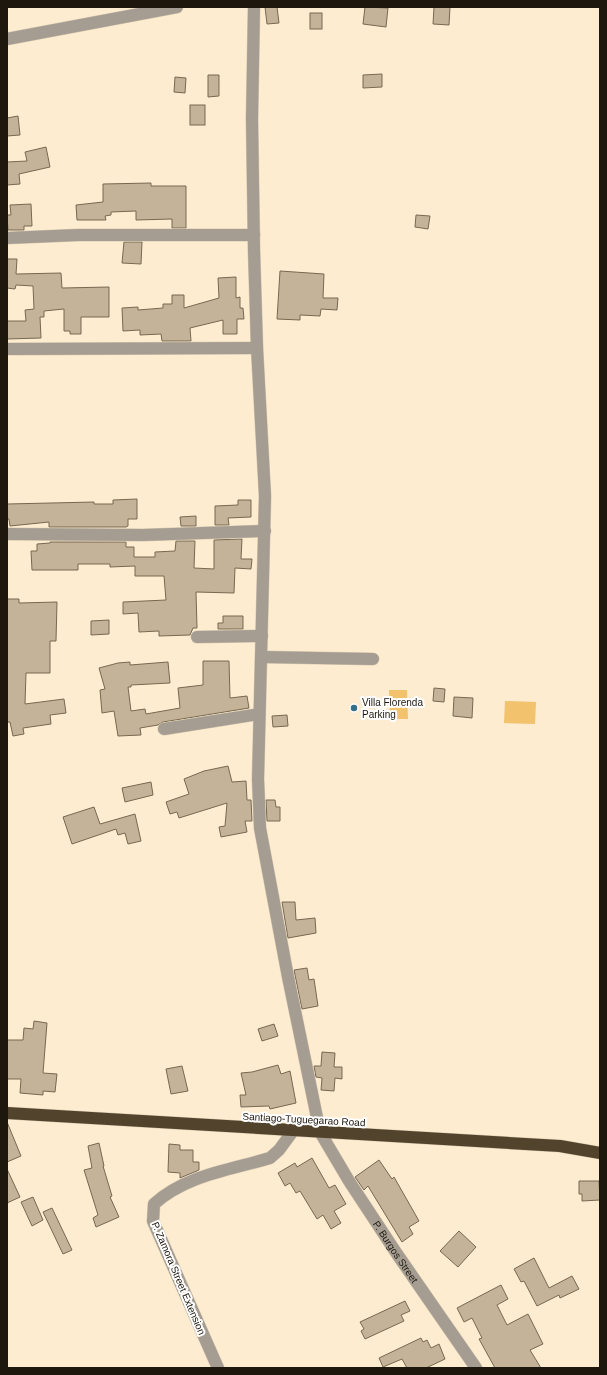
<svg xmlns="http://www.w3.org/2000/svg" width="607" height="1375" font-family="Helvetica,sans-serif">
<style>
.water{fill:#f2c26d}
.building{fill:#c4b399;stroke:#776850}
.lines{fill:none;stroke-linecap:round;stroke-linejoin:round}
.minor-casing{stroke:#d9cab1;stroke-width:13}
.highway-casing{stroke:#d9cab1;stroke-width:13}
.minor{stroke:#a59d92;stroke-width:12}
.highway{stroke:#52442c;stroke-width:12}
.poi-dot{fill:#366f88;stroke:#fff;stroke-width:1.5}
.labels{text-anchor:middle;stroke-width:4;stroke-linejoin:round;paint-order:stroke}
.poi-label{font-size:10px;fill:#1d170d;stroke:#fff;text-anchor:start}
.street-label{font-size:10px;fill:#1d170d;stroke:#fff}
</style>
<rect width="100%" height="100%" fill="#fdecd0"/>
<g class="water">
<path d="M389,690H407L408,719H390Z"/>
<path d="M505,701L536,702L535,724L504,723Z"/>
</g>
<g class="building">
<path d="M265,7H277L279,23L267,24Z"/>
<path d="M365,7L388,8L386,27L363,24Z"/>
<path d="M434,7H450L449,25L433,24Z"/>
<rect x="310" y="13" width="12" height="16"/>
<path d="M382,74V87L363,88V75Z"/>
<path d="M208,75H219V96L208,97Z"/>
<path d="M175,77L186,78L185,93L174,92Z"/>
<rect x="190" y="105" width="15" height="20"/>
<path d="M18,116L20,135L7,136V118Z"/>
<path d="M46,147L50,167L19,174L20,184L7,185V162L27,161L25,152Z"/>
<path d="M151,183V186H186V228H172V219L136,220V211L111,212V215L105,216L106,220H77L76,205L103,202V184Z"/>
<path d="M31,204L32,226H24V230H8L7,215H11L10,205Z"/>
<path d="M416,215L430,216L428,229L415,227Z"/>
<path d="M124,242H142L141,264L122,263Z"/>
<path d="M7,259H17L16,274L61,273L62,288L109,287V317H81V334H70V331H64V309L44,311V317H40L41,338L7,339V321H26L25,310L34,309L33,286L16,285L15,289L7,288Z"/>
<path d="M280,271L324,274L323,298H338L337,310L321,309L320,316L300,315V320L277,319Z"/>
<path d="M236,277V298L240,297V308H243L244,319H237V334H223V320L190,328L191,341H162L161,334L140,335V330L123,331L122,308L138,307V310L163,308V304H172V295H184V308L219,298L218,278Z"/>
<path d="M137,499V519H128V526L126,527H49V522L10,526L9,519H7V504L94,502V504H113V500Z"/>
<path d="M238,500H251V517L228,518L229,525H215V506L238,505Z"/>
<path d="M196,516V526H181L180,517Z"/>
<path d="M242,539L241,559H252L251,569L235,568L234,593L196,592L197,628H193L190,635L159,636V631L139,632L138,613L123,614V602L166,600L164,576H135V566L110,567V564H78V570H32L31,551H37V544L50,543V542H126V547H134V557H155V552L175,551L176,541H195L194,568L214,569V540Z"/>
<path d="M7,599H19V603L57,602L56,641H50V673H26L25,704L64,699L66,713L50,715L51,724L23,728L24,734L13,736L10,722H7Z"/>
<path d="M223,616H243V629H218V623H223Z"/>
<path d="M109,620V634L91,635V621Z"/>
<path d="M203,661H229L230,698L247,696L249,708L163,722L158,725L140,728L141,735L118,736L114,711L102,713L100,690L105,689L99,668L118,663L130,662V665L168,662L170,683L131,685V687H128L131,711L145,709L146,714L180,708L178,688L203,685Z"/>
<path d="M434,688L445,689L444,702L433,701Z"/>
<path d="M454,697L473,698L472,718L453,716Z"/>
<path d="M287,715L288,726L273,727L272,716Z"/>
<path d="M228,766L232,782L246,781L247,800H251L252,821H245L247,832L221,837L219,827L225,826L227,803L179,818L177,812L170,814L166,802L189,794L184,779L204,771Z"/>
<path d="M151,782L153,795L125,802L122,788Z"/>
<path d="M266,800H275L276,807H280V821H267Z"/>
<path d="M94,807L100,824L135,814L141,841L128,844L125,833L118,835L116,829L72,844L63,817Z"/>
<path d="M282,902H295L296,920L315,918L316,933L288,938Z"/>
<path d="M307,968L309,980L314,979L318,1006L302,1009L294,970Z"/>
<path d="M34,1021L47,1023L43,1073L57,1074L55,1092L43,1091V1095L20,1093L21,1079H7V1040H23L24,1028L33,1029Z"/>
<path d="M274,1024L278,1036L262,1041L258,1029Z"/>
<path d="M322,1052L335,1053L334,1067H342V1079L335,1078L334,1091L321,1090L322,1078L316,1077L314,1066H321Z"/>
<path d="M278,1065L281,1074L290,1071L296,1103L270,1109L269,1106L241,1107L240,1095H246L241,1073L252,1072Z"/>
<path d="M182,1066L188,1091L171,1094L166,1069Z"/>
<path d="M7,1122L21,1156L7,1162Z"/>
<path d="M99,1143L104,1166H103L112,1196L110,1197L119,1217L96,1227L93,1218L98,1215L84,1170L92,1168L88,1146Z"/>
<path d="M169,1144L180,1145V1150H193V1162H199V1170L180,1178V1173L168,1172Z"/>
<path d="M312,1158L329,1188L335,1185L346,1204L334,1211L341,1223L331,1229L323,1215L317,1219L300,1191L296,1193L290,1183L285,1186L278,1173L295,1163L297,1167Z"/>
<path d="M379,1160L392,1179L394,1177L419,1221L409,1227L413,1234L402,1242L368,1186L364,1190L355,1177Z"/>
<path d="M7,1169L20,1197L7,1203Z"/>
<path d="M579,1181H599L600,1200L582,1201V1194H579Z"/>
<path d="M33,1197L43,1220L32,1226L21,1202Z"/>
<path d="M52,1208L72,1250L63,1254L43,1212Z"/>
<path d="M459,1231L476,1247L458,1267L440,1251Z"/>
<path d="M534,1258L549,1288L572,1276L579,1289L560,1298L559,1295L537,1306L524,1281L521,1282L514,1269Z"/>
<path d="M501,1285L508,1299L497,1305L507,1325L528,1314L543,1344L530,1350L541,1368H495L479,1339L482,1338L472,1318L464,1322L457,1308Z"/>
<path d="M405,1301L410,1311L401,1315L404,1321L365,1339L361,1331L364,1329L360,1322Z"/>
<path d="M421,1338L423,1342L427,1340L431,1348L439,1344L445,1359L426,1368H407L402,1359L383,1367L379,1358Z"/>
</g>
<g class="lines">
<g class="minor-casing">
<g id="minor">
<path id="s1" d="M254,7L252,119L254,250L257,348L265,496L258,779L260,828L288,977L320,1132L349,1181L397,1254L476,1368"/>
<path d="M7,39L177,7"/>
<path d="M7,238L78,235H254"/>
<path d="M7,349L257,348"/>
<path d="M7,534L143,535L265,531"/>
<path d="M197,637L262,636"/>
<path d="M262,657L373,659"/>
<path d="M164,729L259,714"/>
<path d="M218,1368L157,1230L153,1221L154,1204C186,1175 230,1170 270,1158L279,1150L293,1131"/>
</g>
</g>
<g class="highway-casing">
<path id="highway" d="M7,1113L560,1146L600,1153"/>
</g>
<use href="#minor" class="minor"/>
<use href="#highway" class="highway"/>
</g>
<circle class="poi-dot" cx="354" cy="708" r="4"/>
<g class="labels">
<g class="poi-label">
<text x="362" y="706">Villa Florenda<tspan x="362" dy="12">Parking</tspan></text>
</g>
<g class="street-label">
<text transform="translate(304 1119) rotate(3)" y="4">Santiago-Tuguegarao Road</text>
<text dy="4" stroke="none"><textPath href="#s1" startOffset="1273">P. Burgos Street</textPath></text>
<text transform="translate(179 1278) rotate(67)" y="4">P. Zamora Street Extension</text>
</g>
</g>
<rect width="607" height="1375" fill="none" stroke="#1d170d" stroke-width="16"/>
</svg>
